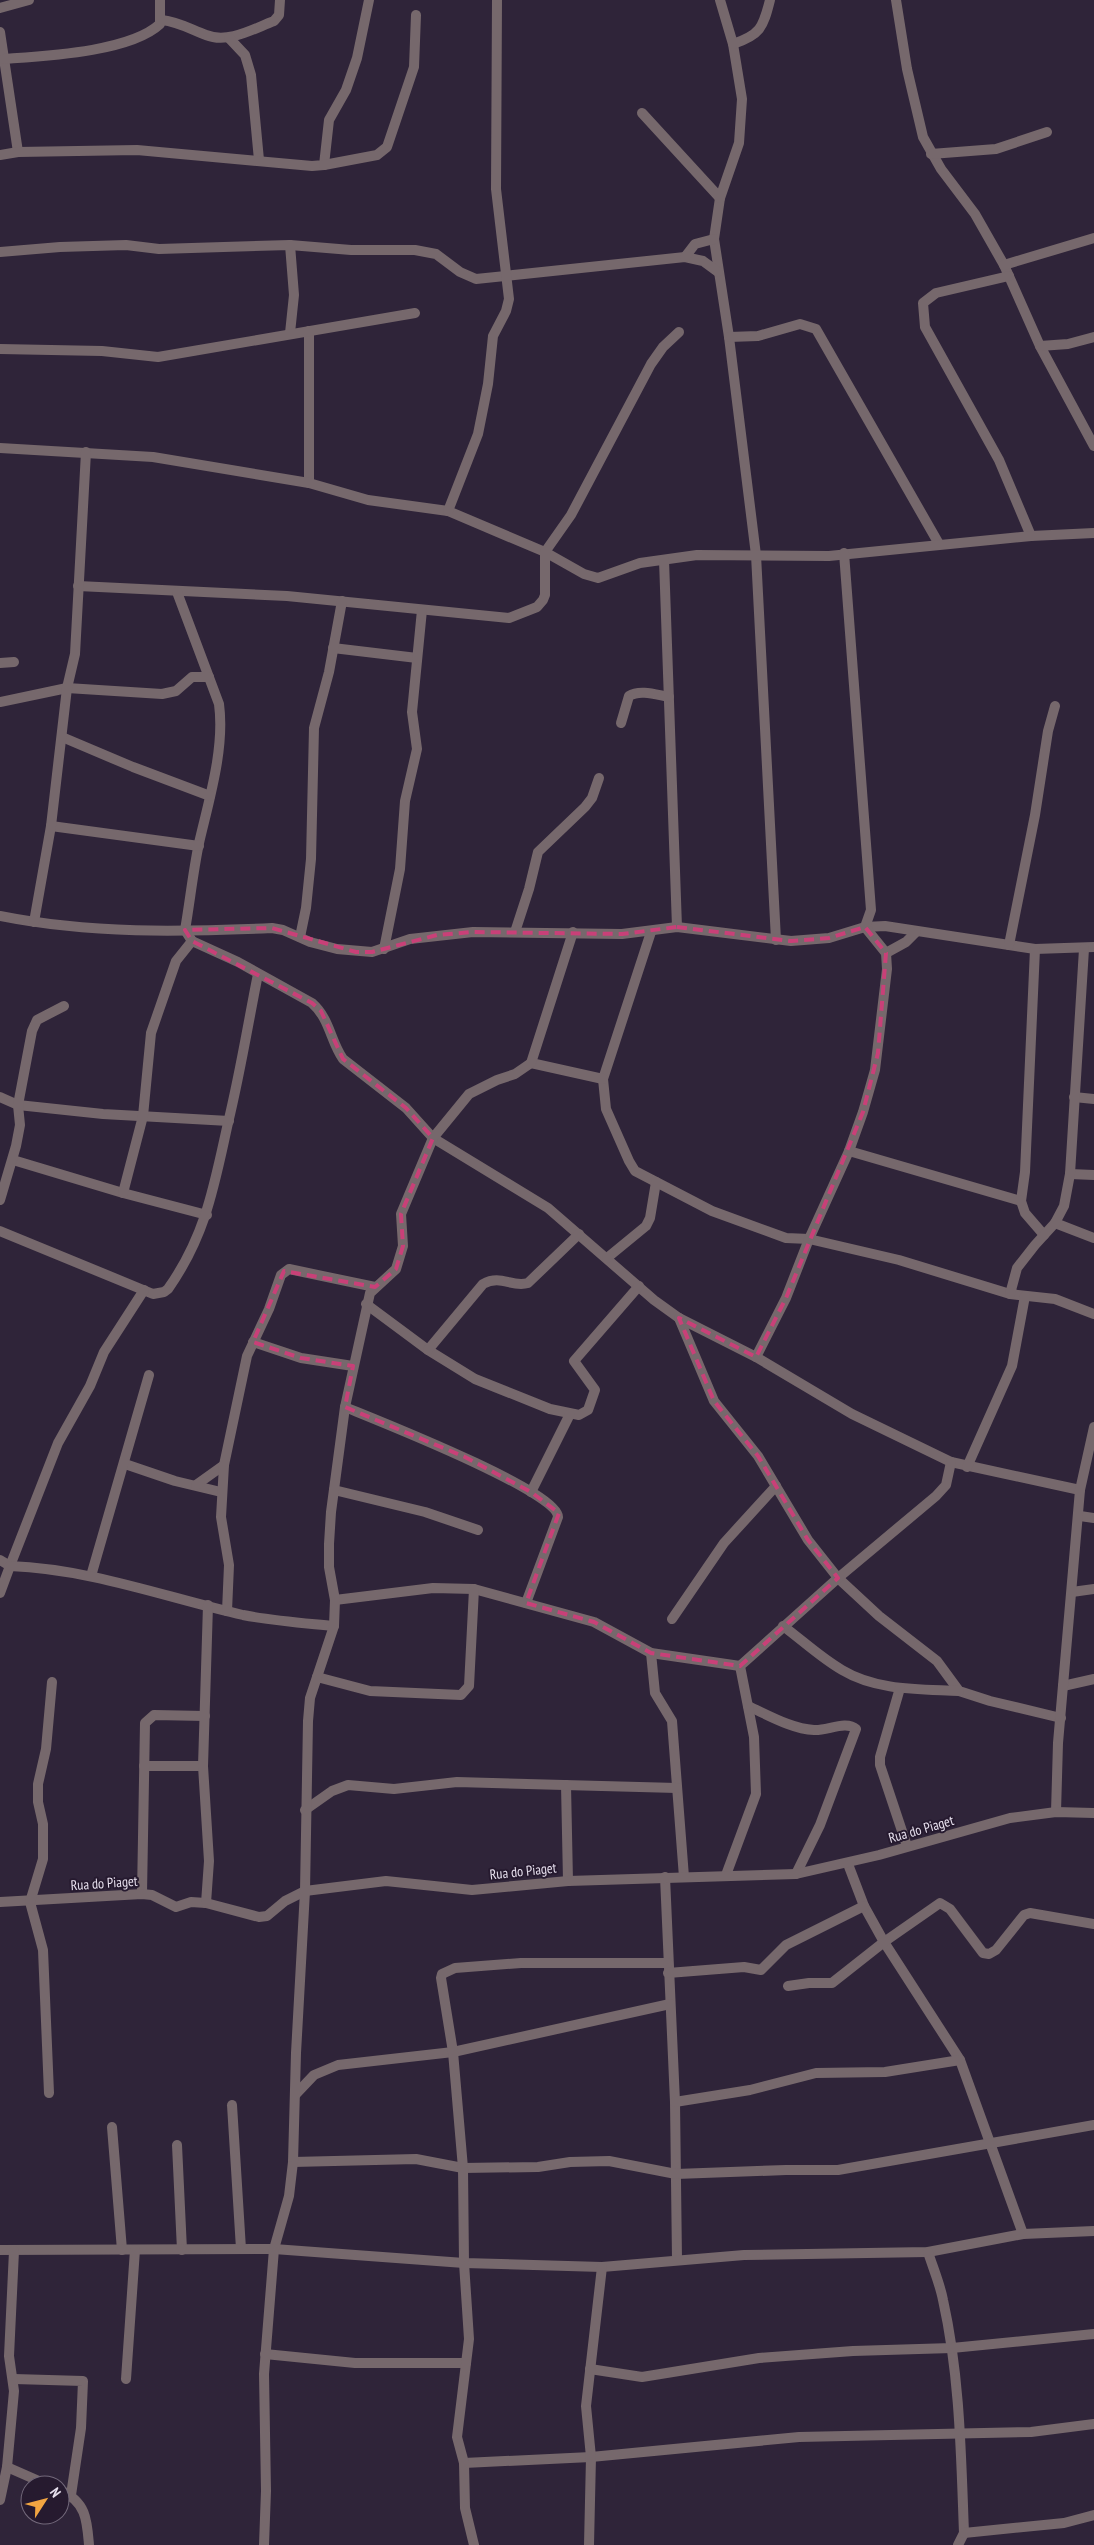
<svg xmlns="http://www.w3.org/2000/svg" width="1094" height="2545" font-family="'PT Sans Narrow',sans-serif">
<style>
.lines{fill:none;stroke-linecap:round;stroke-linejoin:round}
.street{stroke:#76686c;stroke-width:10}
.marked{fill:none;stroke:#c94078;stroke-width:4;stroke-dasharray:10 6;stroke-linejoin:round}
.labels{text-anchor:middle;stroke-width:4;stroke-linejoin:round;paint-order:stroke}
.street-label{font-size:14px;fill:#e7e0ee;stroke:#261a2f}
</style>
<rect width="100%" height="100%" fill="#2f2439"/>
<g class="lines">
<g class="street">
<path d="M720,0L733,44L742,99L739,143L720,198L714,239L729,337L756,555L776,940"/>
<path d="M896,0L907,69L923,137L941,169L975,214L1004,265L1040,346L1094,446"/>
<path d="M0,8L29,0"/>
<path d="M162,20C179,22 190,29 206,35C228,44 253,29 274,21L279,15L280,0"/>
<path d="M0,32L18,152"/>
<path d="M229,38L245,55L251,75L259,160"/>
<path d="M733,44C760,35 763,28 770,0"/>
<path d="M4,59C45,56 130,52 160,24V0"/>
<path d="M642,113L720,198"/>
<path d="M931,154L996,149L1047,132"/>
<path d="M0,155L18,152L137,150L312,166L324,165L329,120L346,90L357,58L369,0"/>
<path d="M324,165L377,155L387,147L414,67L416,15"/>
<path d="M290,245L294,295L290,333"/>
<path d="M0,252L60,247L126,245L159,249L290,245L351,250H415L436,254L460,272L476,279L685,257L703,261L718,272"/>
<path d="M685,257L695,244L714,239"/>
<path d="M1004,265L1094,238"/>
<path d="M1009,276L936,293L923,303L925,327L999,460L1031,536"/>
<path d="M309,331V483"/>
<path d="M729,337L758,336L800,324L816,329L939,544"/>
<path d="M1040,346L1068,344L1094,337"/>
<path d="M0,349L102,351L158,357L415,313"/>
<path d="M0,448L153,457L309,483L368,500L448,511L545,552L584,574L598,578L640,563L697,555L829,556L1031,536L1094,533"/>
<path d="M448,511L478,434L488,384L493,336L506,311L509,299L496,189L497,0"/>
<path d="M664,560L677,927"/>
<path d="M78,586L287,596L509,618L537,607L543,600L545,595V552L571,515L651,364L663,347L679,332"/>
<path d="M177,592L219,704C225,748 209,800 199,843C193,872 190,901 185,930L192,941L238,962L312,1003C330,1019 330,1040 343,1059L406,1108L433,1138L548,1208L654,1300L679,1318L756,1357L852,1414L951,1462L1080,1490"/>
<path d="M333,648L417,658"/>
<path d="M0,663L14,662"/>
<path d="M0,702L67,688L162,694L176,691L192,677H209"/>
<path d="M621,723L629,696C640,689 657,695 669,697"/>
<path d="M62,737L133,767L210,796"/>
<path d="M51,826L199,846"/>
<path d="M0,916C90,934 181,932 272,928L283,930L310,942L337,949L372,952L410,939L473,932L622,934L677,927L791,941L829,938L865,927L885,926L1035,949L1094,947"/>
<path d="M34,922L51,826L67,688L75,654L86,452"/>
<path d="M515,932L529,889L538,852L585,807L592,798L599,778"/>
<path d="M651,932L603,1079L606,1109L629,1161L635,1171L712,1211L786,1238L809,1239L899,1260L1010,1294L1055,1299L1094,1314"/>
<path d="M300,937L306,908L311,859L314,728L329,672L342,601"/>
<path d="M1009,945L1035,815L1048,731L1055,706"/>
<path d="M384,949L400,869L405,801L417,749L412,712L422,610"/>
<path d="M1035,949L1025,1172L1021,1201L1025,1213L1044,1235"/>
<path d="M886,953L906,942L916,932"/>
<path d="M531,1063L603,1079"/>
<path d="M0,1097L18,1105L103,1114L229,1121"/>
<path d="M1074,1097L1094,1099"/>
<path d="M849,1151L1021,1201"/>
<path d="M13,1160L123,1193L207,1215"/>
<path d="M1070,1174L1094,1175"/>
<path d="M123,1193L143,1116L151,1033L176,961L192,941"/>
<path d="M0,1200L16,1146L20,1125L18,1105L32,1031L37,1020L64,1006"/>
<path d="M1055,1223L1094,1238"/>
<path d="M0,1231L153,1294L164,1292L168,1289C206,1235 214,1186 228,1123C240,1074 248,1024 258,974"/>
<path d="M607,1258L646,1226L650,1218L656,1182"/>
<path d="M1010,1294L1017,1268L1035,1245L1055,1223L1064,1206L1070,1174L1084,949"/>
<path d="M366,1304L428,1350L475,1379L550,1409L579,1415L588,1410L595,1390L574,1361L639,1286"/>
<path d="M679,1318L714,1401L758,1456L808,1540L838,1578L879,1616L937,1661L959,1691L990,1701L1061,1718"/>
<path d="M253,1342L301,1358L353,1366"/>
<path d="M428,1350L483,1284C501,1274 512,1288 528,1283L579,1234"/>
<path d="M756,1357L786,1298L809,1239L849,1151L863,1112L875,1070L887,969L886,953L865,927L871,910L844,553"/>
<path d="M345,1407C374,1419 558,1491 558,1517L526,1603"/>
<path d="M125,1464L175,1481L221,1492"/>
<path d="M967,1467L1012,1366L1025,1296"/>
<path d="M196,1485L224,1465"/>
<path d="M334,1490L425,1512L478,1530"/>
<path d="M531,1492L570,1414"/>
<path d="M1080,1516L1094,1518"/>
<path d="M0,1560L10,1566L58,1443L90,1386L104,1352L144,1290"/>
<path d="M91,1576L149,1375"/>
<path d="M1072,1592L1094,1589"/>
<path d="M0,1593L10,1566C90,1569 165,1597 243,1615C273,1621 304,1623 334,1626"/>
<path d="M335,1600L433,1588L474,1589L594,1622L651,1653L740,1666"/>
<path d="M227,1611L229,1565L221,1517L224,1465L247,1356L269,1309L281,1275L289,1269L375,1287"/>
<path d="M672,1619L724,1543L776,1486"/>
<path d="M783,1626C802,1640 821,1658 842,1670C877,1691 920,1689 959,1691"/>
<path d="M651,1653L655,1693L672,1721L684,1877"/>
<path d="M317,1677L370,1691L461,1695L469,1686L474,1589"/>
<path d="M1063,1686L1094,1679"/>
<path d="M900,1688L880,1757V1765L907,1846"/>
<path d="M748,1706C768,1715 792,1729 814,1730C827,1731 846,1720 856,1729L820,1825L796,1874"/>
<path d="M144,1766H203"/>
<path d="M566,1785L568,1881"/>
<path d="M305,1810L332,1791L348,1785L394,1789L457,1782L677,1788"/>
<path d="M1056,1812L1058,1743L1080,1490L1094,1427"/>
<path d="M848,1864L864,1906L884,1942L960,2060L1023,2234"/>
<path d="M726,1875L756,1794L754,1737L740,1666L838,1578L936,1496L946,1485L951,1462"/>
<path d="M665,1877L675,2102L677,2260"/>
<path d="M142,1894L145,1723L154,1715L205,1716"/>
<path d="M0,1902L142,1894L152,1895L176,1907L191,1902L206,1903L259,1917L267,1916L285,1901L305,1891L386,1881L472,1890L568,1881L796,1874L879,1855L1010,1818L1056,1812L1094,1813"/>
<path d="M206,1903L209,1861L203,1766L208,1605"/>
<path d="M668,1973L744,1967L761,1970L786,1945L864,1906"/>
<path d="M788,1986L809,1983H832L884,1942L940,1903L950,1909L983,1953L989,1954L996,1950L1024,1915L1030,1913L1094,1924"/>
<path d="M49,2093L43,1950L30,1902L43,1859V1824L38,1802V1784L46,1749L52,1682"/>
<path d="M295,2095L314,2075L338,2065L453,2052L670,2004"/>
<path d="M675,2102L750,2090L816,2073L885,2072L960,2060"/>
<path d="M232,2105L241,2249"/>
<path d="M112,2127L122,2250"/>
<path d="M177,2145L182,2250"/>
<path d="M293,2162L416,2159L463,2168L538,2167L570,2162L609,2161L676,2174L786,2170H838L1094,2125"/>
<path d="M0,2250L274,2249L464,2263L602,2267L744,2255L928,2252L1023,2234L1094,2231"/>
<path d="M928,2252C933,2268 940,2284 943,2300C960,2376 961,2455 964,2533L958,2545"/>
<path d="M265,2354L355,2363H466"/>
<path d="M590,2369L642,2377L759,2358L853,2351L952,2348L1094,2334"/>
<path d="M14,2379L83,2381L81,2428L71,2495"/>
<path d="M126,2379L135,2250"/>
<path d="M464,2463L591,2457L799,2437L1031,2432L1094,2424"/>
<path d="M7,2467L48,2485"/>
<path d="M60,2490C86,2502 87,2519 89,2545"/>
<path d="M0,2500L7,2467L14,2391L9,2356L14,2251"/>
<path d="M964,2533L1064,2523L1094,2515"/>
<path d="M264,2545L266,2491L264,2374L274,2249L289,2196L293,2162L296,2053L305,1891L308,1721L310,1698L334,1626L335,1600L329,1567V1544L331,1512L345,1407L370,1293L396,1269L403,1246L401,1214L433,1138L469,1094L497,1080L515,1074L531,1063L573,932"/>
<path d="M474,2545L465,2508L464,2463L457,2437L469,2339L464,2263L463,2168L453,2052L441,1978L442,1974L455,1968L521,1963H668"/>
<path d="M589,2545L591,2457L586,2406L602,2267"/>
</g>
</g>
<path class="marked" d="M677,927L791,941L829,938L865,927L886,953L878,1053L863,1112L786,1298L756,1357L679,1318L714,1401L758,1456L808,1540L838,1578L740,1666L651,1653L594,1622L526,1603L559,1513L531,1492L465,1457L345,1407L353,1366L301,1358L253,1342L284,1271L375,1287L396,1269L403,1246L401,1214L433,1138L406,1108L343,1059L321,1011L312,1003L192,941L185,930L272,928L356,952H372L437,935L473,932L622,934Z"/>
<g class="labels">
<g class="street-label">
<text transform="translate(921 1829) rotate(-16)" y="5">Rua do Piaget</text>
<text transform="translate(523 1871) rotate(-6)" y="5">Rua do Piaget</text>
<text transform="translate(104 1883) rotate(-4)" y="5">Rua do Piaget</text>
</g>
</g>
<g transform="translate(45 2500) rotate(54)"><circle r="24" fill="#261a2f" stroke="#73697b"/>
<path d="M0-4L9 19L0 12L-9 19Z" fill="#f2a541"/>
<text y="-8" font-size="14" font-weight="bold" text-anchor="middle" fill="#e7e0ee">N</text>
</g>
</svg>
